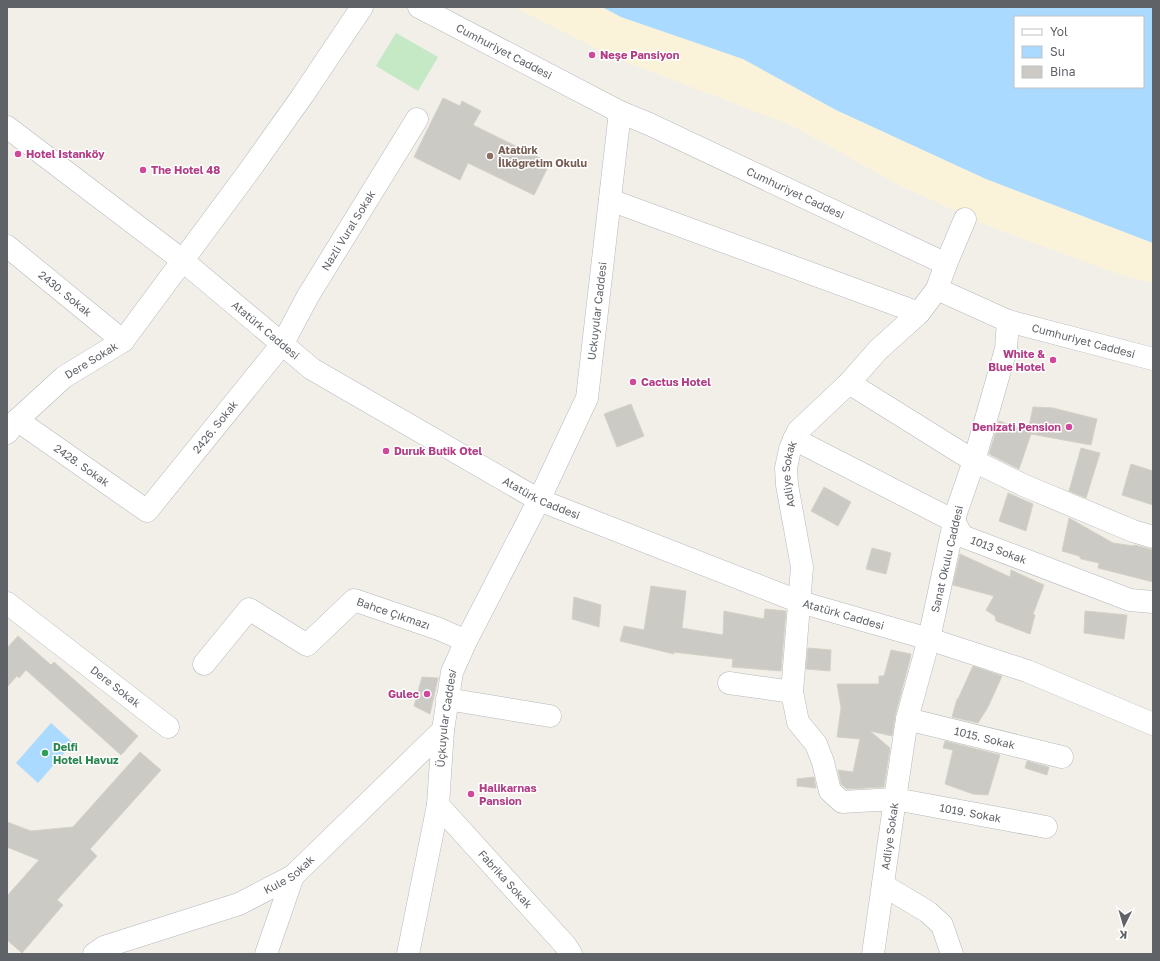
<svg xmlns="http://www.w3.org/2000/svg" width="1160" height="961" font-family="'Golos Text',sans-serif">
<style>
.green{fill:#c5e8c5}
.sand{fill:#fbf3d9}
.water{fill:#aadaff;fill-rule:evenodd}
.building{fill:#cccac5;stroke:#d6d1c6}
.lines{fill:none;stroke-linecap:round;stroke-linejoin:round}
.minor-casing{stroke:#b5b8bc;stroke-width:23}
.minor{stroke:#fff;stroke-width:22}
.hotel-dot{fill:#d1479c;stroke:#fff;stroke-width:1.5}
.education-dot{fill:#8d6e63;stroke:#fff;stroke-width:1.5}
.leisure-dot{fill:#2e9e5b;stroke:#fff;stroke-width:1.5}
.labels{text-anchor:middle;stroke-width:3;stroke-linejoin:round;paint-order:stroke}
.street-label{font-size:11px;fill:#5f6368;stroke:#fff}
.hotel-label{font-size:11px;font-weight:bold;fill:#b23c85;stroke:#fff;text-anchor:start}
.education-label{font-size:11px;font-weight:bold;fill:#785e54;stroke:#fff;text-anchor:start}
.leisure-label{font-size:11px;font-weight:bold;fill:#27864d;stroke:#fff;text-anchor:start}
</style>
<rect width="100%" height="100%" fill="#f1efe8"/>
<path class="green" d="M396,33L438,57L418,91L376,66Z"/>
<path class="sand" d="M514,7H602L621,17L743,59L836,110L986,179L1153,243V283L1122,275L993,228L903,187L791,125L618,59Z"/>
<g class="water">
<path d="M602,7H1153V243L986,179L836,110L743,59L621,17ZM1015,17H1143V87H1015Z"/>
<path d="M51,723L73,743L38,783L16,763Z"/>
</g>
<g class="building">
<path d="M443,98L460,106L462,101L481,111L473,125L550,163L534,195L468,163L460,180L414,157Z"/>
<path d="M631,404L644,436L617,447L604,414Z"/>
<path d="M1033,407L1053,408L1097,419L1091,445L1031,434L1019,469L989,454L999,421L1028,431Z"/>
<path d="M1081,448L1100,453L1086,498L1069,491Z"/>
<path d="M1131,464L1153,471V505L1122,495Z"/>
<path d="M824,487L851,502L838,526L811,511Z"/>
<path d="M1008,493L1033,504L1026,531L999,521Z"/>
<path d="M1069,518L1113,543L1134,546L1135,545L1153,550V582L1098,568L1099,563L1081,559L1079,556L1062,551Z"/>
<path d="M872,548L891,553L886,574L866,569Z"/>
<path d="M960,554L1010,577L1011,570L1044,585L1033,614L1035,615L1030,634L996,621L995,616L986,610L994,596L953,585Z"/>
<path d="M651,586L686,591L682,628L723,635L724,611L764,619L765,609L786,611L781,671L732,667L733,659L673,652L674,654L620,641L624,626L644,630Z"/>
<path d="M574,597L601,605L599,627L572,619Z"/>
<path d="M1085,611L1127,615L1124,639L1084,633Z"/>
<path d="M18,636L51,665L54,662L138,736L121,755L26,670L19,678L17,676L7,687V648Z"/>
<path d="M808,648L831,650L830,671L806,669Z"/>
<path d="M891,650L911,654L910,659L895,716L892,736L870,731L890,748L884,787L847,789L841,784L838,770L853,772L860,739L837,737L841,708L837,684H879V676H884Z"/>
<path d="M973,666L1002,676L988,707L978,723L952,717L957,699H958Z"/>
<path d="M422,677L438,678L430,714L414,706Z"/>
<path d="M945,741L1000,755L988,795L973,794L945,784L953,750L943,748Z"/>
<path d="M140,752L161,770L90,849L97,856L57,900L63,905L22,953L7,940V896L39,860L7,847V822L31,831L73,827Z"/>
<path d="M1027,761L1049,767L1047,775L1025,768Z"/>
<path d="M814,777L816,788L797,786V779Z"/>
</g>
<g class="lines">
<g class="minor-casing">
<g id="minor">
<path id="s1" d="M419,7L620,112L649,124L946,264L937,289L1008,321L1153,359"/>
<path id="s2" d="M7,127L182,260L312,369L539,500L800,602L929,639L1027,671L1153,724"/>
<path d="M610,200L919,313"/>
<path id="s3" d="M7,246L123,341"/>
<path d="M946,264L965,219"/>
<path id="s4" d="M1008,321L1006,349L974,461L956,513L929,639L907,719L895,799L1046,827"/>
<path d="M849,383L974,461L1023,485L1133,531L1153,537"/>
<path id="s5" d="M17,420L147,511L283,343L308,296L417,119"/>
<path id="s6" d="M7,433L17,420L64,377L123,341L249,171L303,95L362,7"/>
<path id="s7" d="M794,439L954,521L962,536L1130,600L1153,602"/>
<path id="s8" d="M7,603L168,727"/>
<path id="s9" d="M204,664L249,609L307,645L354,600L439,629L466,641"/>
<path d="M729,683L792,692"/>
<path d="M447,699L550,716"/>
<path id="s10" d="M907,719L1062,757"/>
<path id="s11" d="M438,805L566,946L571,954"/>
<path d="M883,885L928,912L942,925L952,954"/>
<path id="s12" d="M94,954L104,947L239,904L293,876L443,730"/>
<path d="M266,954L293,876"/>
<path id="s13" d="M408,954L438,805L443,730L452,672L466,641L539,500L587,398L620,112"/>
<path id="s14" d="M873,954L895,799L842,802L830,791L823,762L816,744L798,722L792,692L802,567L787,485L786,468L790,449L798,431L849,383L878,350L919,313L937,289"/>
</g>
</g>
<use href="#minor" class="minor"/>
</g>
<g class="hotel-dot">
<circle cx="592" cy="55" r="4"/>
<circle cx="18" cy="154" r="4"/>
<circle cx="143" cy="170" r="4"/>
<circle cx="1053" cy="360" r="4"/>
<circle cx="633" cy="382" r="4"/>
<circle cx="1069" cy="427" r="4"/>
<circle cx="386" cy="451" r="4"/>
<circle cx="427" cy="694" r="4"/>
<circle cx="471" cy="794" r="4"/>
</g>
<circle class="education-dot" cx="490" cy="156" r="4"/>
<circle class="leisure-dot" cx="45" cy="753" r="4"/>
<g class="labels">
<g class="street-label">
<text dy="4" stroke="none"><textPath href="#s1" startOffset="96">Cumhuriyet Caddesi</textPath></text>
<text dy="4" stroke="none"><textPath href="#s1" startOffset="420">Cumhuriyet Caddesi</textPath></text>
<text dy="4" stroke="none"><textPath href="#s5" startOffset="505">Nazli Vural Sokak</textPath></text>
<text dy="4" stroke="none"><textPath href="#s3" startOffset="75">2430. Sokak</textPath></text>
<text dy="4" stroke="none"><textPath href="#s13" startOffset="679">Uckuyular Caddesi</textPath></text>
<text dy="4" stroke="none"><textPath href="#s2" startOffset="329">Atatürk Caddesi</textPath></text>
<text dy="4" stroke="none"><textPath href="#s1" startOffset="769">Cumhuriyet Caddesi</textPath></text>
<text dy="4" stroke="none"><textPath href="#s6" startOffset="112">Dere Sokak</textPath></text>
<text dy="4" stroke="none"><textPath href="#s5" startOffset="267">2426. Sokak</textPath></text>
<text dy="4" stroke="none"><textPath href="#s5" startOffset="79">2428. Sokak</textPath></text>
<text dy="4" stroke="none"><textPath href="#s14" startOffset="554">Adliye Sokak</textPath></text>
<text dy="4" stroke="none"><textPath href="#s2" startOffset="653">Atatürk Caddesi</textPath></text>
<text dy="4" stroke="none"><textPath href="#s7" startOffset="236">1013 Sokak</textPath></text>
<text transform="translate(947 559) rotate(-77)" y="4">Sanat Okulu Caddesi</text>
<text dy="4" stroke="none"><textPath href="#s2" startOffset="977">Atatürk Caddesi</textPath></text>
<text dy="4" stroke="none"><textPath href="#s9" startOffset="246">Bahce Çıkmazı</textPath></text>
<text dy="4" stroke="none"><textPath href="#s8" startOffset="137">Dere Sokak</textPath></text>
<text dy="4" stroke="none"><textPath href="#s13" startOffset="239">Üçkuyular Caddesi</textPath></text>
<text dy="4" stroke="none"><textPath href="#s10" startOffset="80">1015. Sokak</textPath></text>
<text dy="4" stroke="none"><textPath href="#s4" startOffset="569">1019. Sokak</textPath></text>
<text dy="4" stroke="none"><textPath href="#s14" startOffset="119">Adliye Sokak</textPath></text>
<text dy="4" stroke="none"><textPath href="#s12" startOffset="212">Kule Sokak</textPath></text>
<text dy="4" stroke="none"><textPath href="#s11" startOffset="100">Fabrika Sokak</textPath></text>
</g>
<g class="hotel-label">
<text x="600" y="59">Neşe Pansiyon</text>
<text x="26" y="158">Hotel Istanköy</text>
<text x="151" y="174">The Hotel 48</text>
<text x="1045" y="358" text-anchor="end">White &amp;<tspan x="1045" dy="13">Blue Hotel</tspan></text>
<text x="641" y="386">Cactus Hotel</text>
<text x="1061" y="431" text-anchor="end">Denizati Pension</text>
<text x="394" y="455">Duruk Butik Otel</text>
<text x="419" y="698" text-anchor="end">Gulec</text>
<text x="479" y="792">Halikarnas<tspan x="479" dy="13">Pansion</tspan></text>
</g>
<g class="education-label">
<text x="498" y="154">Atatürk<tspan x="498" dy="13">İlköğretim Okulu</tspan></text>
</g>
<g class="leisure-label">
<text x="53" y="751">Delfi<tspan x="53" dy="13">Hotel Havuz</tspan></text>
</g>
</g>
<rect width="1160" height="961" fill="none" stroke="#5f6368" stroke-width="16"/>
<rect x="1014" y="16" width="130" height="72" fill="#ffffff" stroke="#bfc1c3"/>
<rect x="1022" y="29" width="20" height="6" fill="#ffffff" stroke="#bfc1c3"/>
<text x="1050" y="36" font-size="12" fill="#5f6368">Yol</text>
<rect x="1022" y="46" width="20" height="12" fill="#aadaff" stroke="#bfc1c3"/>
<text x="1050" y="56" font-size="12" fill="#5f6368">Su</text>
<rect x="1022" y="66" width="20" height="12" fill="#cccac5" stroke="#bfc1c3"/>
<text x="1050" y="76" font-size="12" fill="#5f6368">Bina</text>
<g transform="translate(1124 925) rotate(185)" stroke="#ffffff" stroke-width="3" paint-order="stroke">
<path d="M0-3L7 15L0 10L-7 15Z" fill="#5f6368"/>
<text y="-6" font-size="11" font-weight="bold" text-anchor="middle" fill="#5f6368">K</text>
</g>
</svg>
